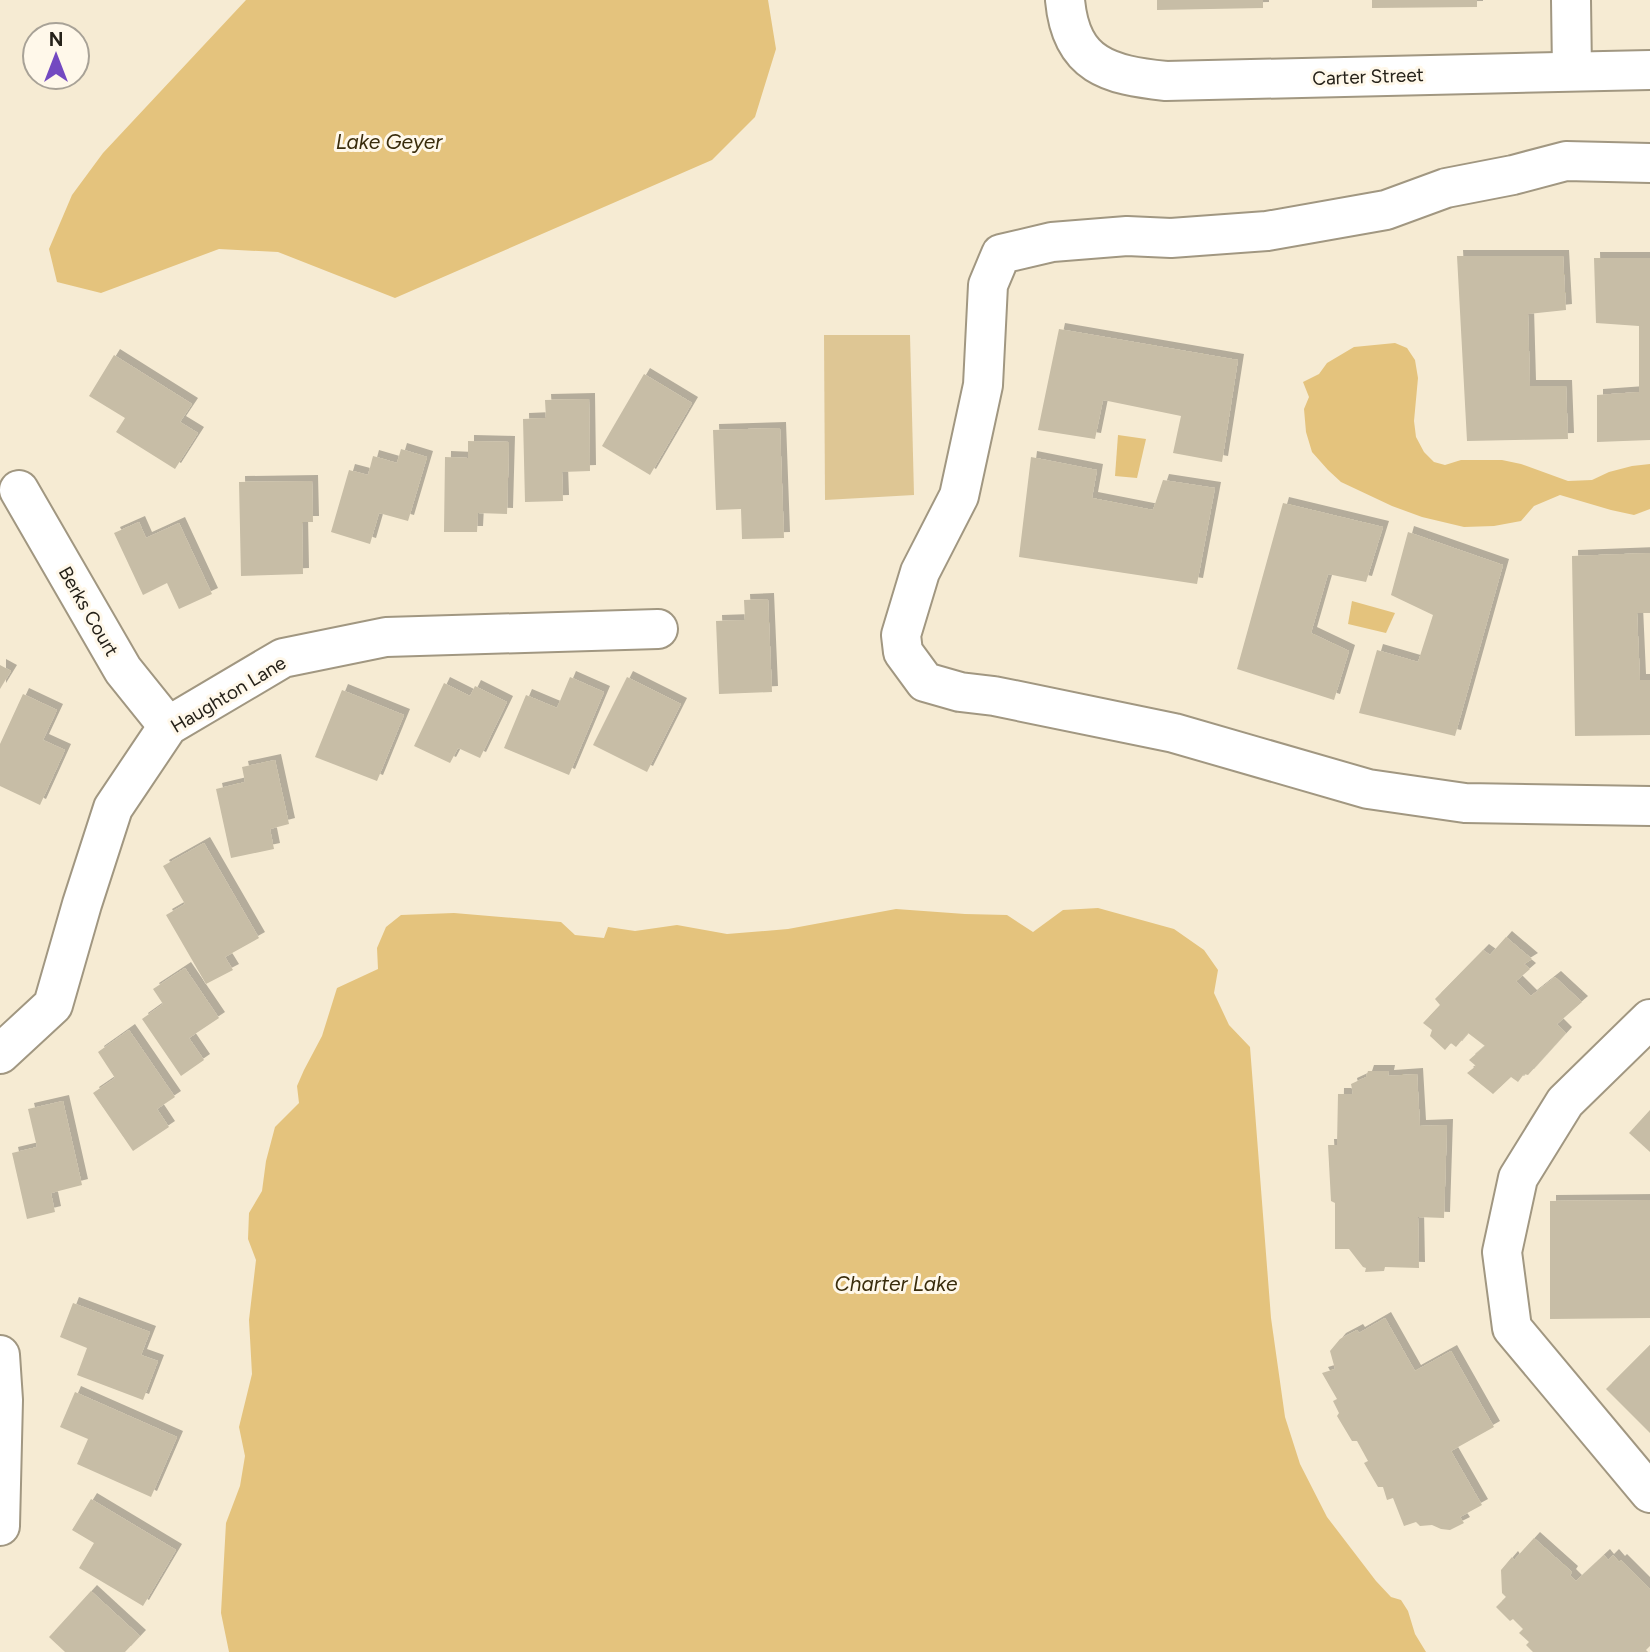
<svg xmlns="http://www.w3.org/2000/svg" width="1650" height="1652" font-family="Figtree,sans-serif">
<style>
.green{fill:#dec694}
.water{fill:#e4c37d}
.building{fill:#c7bda6;filter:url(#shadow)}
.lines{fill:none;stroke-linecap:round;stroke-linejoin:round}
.minor-casing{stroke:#a19781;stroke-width:42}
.minor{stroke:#fff;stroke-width:38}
.labels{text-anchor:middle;stroke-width:6;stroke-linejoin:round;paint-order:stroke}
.street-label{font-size:19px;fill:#26221a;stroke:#fff8ea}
.water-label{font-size:21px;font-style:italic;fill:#3a2d0d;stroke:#fff8ea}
</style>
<defs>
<filter id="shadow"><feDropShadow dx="6" dy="-6" stdDeviation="0" flood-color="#0004"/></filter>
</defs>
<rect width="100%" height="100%" fill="#f6ebd3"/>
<path class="green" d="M824,335H910L914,495L825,500Z"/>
<g class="water">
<path d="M246,0H768L776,49L755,117L712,160L395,298L278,252L219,249L101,293L57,282L49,249L72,195L103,153Z"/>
<path d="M1395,343L1407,348L1415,360L1418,378L1414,421L1416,437L1424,452L1434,462L1445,465L1461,460H1502L1521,464L1568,481L1592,480L1609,472L1632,466L1650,464V509L1634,515L1611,510L1560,495L1534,506L1521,521L1494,526L1464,527L1422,517L1392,506L1341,482L1328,470L1312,452L1306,432L1304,409L1309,397L1303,382L1319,374L1327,363L1354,347Z"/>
<path d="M1118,435L1146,439L1137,478L1115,476Z"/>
<path d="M1352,601L1395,613L1386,633L1348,624Z"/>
<path d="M1098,908L1174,929L1204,950L1218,970L1214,993L1229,1025L1250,1047L1271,1318L1285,1417L1300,1464L1327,1517L1376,1581L1391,1597L1401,1600L1408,1611L1415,1634L1426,1652H229L221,1613L226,1523L240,1486L245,1456L239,1427L252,1374L249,1320L256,1260L248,1239L249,1213L262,1191L266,1161L275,1127L299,1103L297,1086L304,1070L322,1036L337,988L378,969L377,948L386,927L401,915L454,913L561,922L575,935L604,938L608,927L635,931L677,925L727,934L788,929L896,909L965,914L1007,915L1033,932L1063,910Z"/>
</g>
<g class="building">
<path d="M1157,0H1263V8L1157,10Z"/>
<path d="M1372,0H1477V7L1372,8Z"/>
<path d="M1457,256H1563L1566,310L1528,314L1530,386H1566L1568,439L1467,441Z"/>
<path d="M1594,258H1650V440L1597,442V395L1639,392V326L1596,323Z"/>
<path d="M1059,329L1238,360L1222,462L1173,453L1181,416L1103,400L1095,439L1038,430Z"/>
<path d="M114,355L192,404L180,422L198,433L175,469L116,432L125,418L89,396Z"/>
<path d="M644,374L692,403L650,475L602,446Z"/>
<path d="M589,399L590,471L562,472L563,501L525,502L523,419L546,418L545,400Z"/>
<path d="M780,428L784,538L742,539L741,509L716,510L713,430Z"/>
<path d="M468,441L509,442L507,514L478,513L477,532H444L445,457L468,458Z"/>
<path d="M401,449L427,457L408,521L379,513L370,544L331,532L349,470L368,475L373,456L397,463Z"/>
<path d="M1031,457L1097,470L1092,498L1153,510L1163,480L1215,488L1197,584L1019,557Z"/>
<path d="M312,481L313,522H302L303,574L241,576L239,482Z"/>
<path d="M1283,503L1383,527L1366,582L1328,574L1311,633L1349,651L1334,700L1237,669Z"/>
<path d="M139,522L146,538L179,523L212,594L179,609L167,583L143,595L114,533Z"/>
<path d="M1408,532L1503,565L1455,736L1359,713L1377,650L1418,662L1433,615L1391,595Z"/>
<path d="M1650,553V613H1637L1640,680H1650V735L1575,736L1572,556Z"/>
<path d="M768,599L772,692L719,694L716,621L745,620L744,600Z"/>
<path d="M0,665L11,671L0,689Z"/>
<path d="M570,677L604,692L569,775L504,748L526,695L557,708Z"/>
<path d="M627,677L681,704L647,772L593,745Z"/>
<path d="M444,683L470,696L475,686L507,702L480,758L458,748L450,763L414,746Z"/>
<path d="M342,690L404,715L377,781L315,757Z"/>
<path d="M23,694L57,710L43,740L65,750L40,805L0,786V744Z"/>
<path d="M275,760L289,824L270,829L274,849L231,858L216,789L245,782L242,767Z"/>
<path d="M204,843L259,938L225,957L233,970L206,984L166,915L185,904L163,866Z"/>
<path d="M1506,937L1532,959L1524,964L1530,969L1516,981L1531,996L1555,977L1582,1002L1557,1024L1566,1033L1528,1075L1524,1074L1518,1082L1511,1077L1493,1094L1467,1073L1476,1066L1469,1060L1485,1046L1468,1033L1456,1047L1451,1043L1445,1050L1430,1036L1432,1030L1423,1023L1440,1005L1435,999L1483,950L1490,955Z"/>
<path d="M185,968L219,1018L189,1038L204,1060L181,1076L142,1019L163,1004L153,989Z"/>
<path d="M129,1030L175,1097L157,1109L169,1127L133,1151L93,1093L115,1078L98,1052Z"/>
<path d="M1368,1071H1389L1388,1076L1417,1074L1420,1126L1447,1125L1444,1218L1418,1217L1419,1268L1385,1267L1384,1271L1365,1272L1366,1268L1363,1267L1349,1249H1335V1203L1331,1201L1328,1145H1337L1338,1094H1353L1351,1084L1366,1077Z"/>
<path d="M63,1101L82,1185L51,1193L55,1212L27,1219L12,1153L37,1147L28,1109Z"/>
<path d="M1650,1110V1152L1629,1133Z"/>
<path d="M1650,1200V1318L1550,1319V1201Z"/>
<path d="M73,1303L150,1332L141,1355L158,1361L143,1400L77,1375L87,1348L60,1337Z"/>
<path d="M1385,1318L1415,1371L1451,1351L1494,1427L1451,1451L1482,1505L1460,1517L1464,1523L1450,1530L1441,1529L1432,1525L1420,1526L1416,1522L1404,1526L1393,1498L1387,1500L1383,1487H1378L1364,1463L1368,1461L1357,1441H1352L1337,1416L1339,1413L1333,1401L1337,1399L1322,1373L1335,1369L1330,1351L1340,1339L1357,1330L1359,1333Z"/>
<path d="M1650,1345V1433L1606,1389Z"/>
<path d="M75,1392L177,1437L151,1497L77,1464L88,1439L60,1427Z"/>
<path d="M91,1499L176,1550L143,1606L79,1568L94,1543L72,1530Z"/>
<path d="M1534,1538L1572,1572L1570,1575L1576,1581L1604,1555L1608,1560L1613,1555L1619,1562L1621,1560L1650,1589V1646L1646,1650L1648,1652H1533L1526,1645L1529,1642L1519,1633L1523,1629L1513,1619L1510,1621L1496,1607L1506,1597L1502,1593L1501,1570L1512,1557L1514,1560Z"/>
<path d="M91,1591L140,1636L125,1652H65L49,1637Z"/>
</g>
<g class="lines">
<g class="minor-casing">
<g id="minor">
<path d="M1065,0C1071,66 1109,75 1166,81L1650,70"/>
<path d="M1571,0L1572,70"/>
<path d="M1650,163L1566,161L1513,175L1446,188L1386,210L1267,231L1171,238L1127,236L1052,242L1001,254L988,285L983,385L959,496L920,572L901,635L903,652L925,682L960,692L994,696L1174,733L1368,789L1465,803L1650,806"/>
<path d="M19,490L123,670L168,726"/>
<path d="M1650,1019L1565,1102L1518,1178L1502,1252L1512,1328L1650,1493"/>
<path d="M0,1054L53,1005L82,904L113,808L168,726L283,658L386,637L658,629"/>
<path d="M0,1355L3,1400L0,1526"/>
</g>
</g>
<use href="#minor" class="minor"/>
</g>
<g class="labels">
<g class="street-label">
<text transform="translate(1368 76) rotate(-2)" y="7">Carter Street</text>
<text transform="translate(89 611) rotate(60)" y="7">Berks Court</text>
<text transform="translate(228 694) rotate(-31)" y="7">Haughton Lane</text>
</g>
<g class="water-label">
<text x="389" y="149">Lake Geyer</text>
<text x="896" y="1291">Charter Lake</text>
</g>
</g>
<g transform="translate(56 56)"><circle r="33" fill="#fff8ea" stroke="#a8a297" stroke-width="2"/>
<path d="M0-5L12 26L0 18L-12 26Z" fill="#7349c1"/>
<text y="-10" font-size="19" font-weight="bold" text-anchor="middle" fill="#26221a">N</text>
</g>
</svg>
